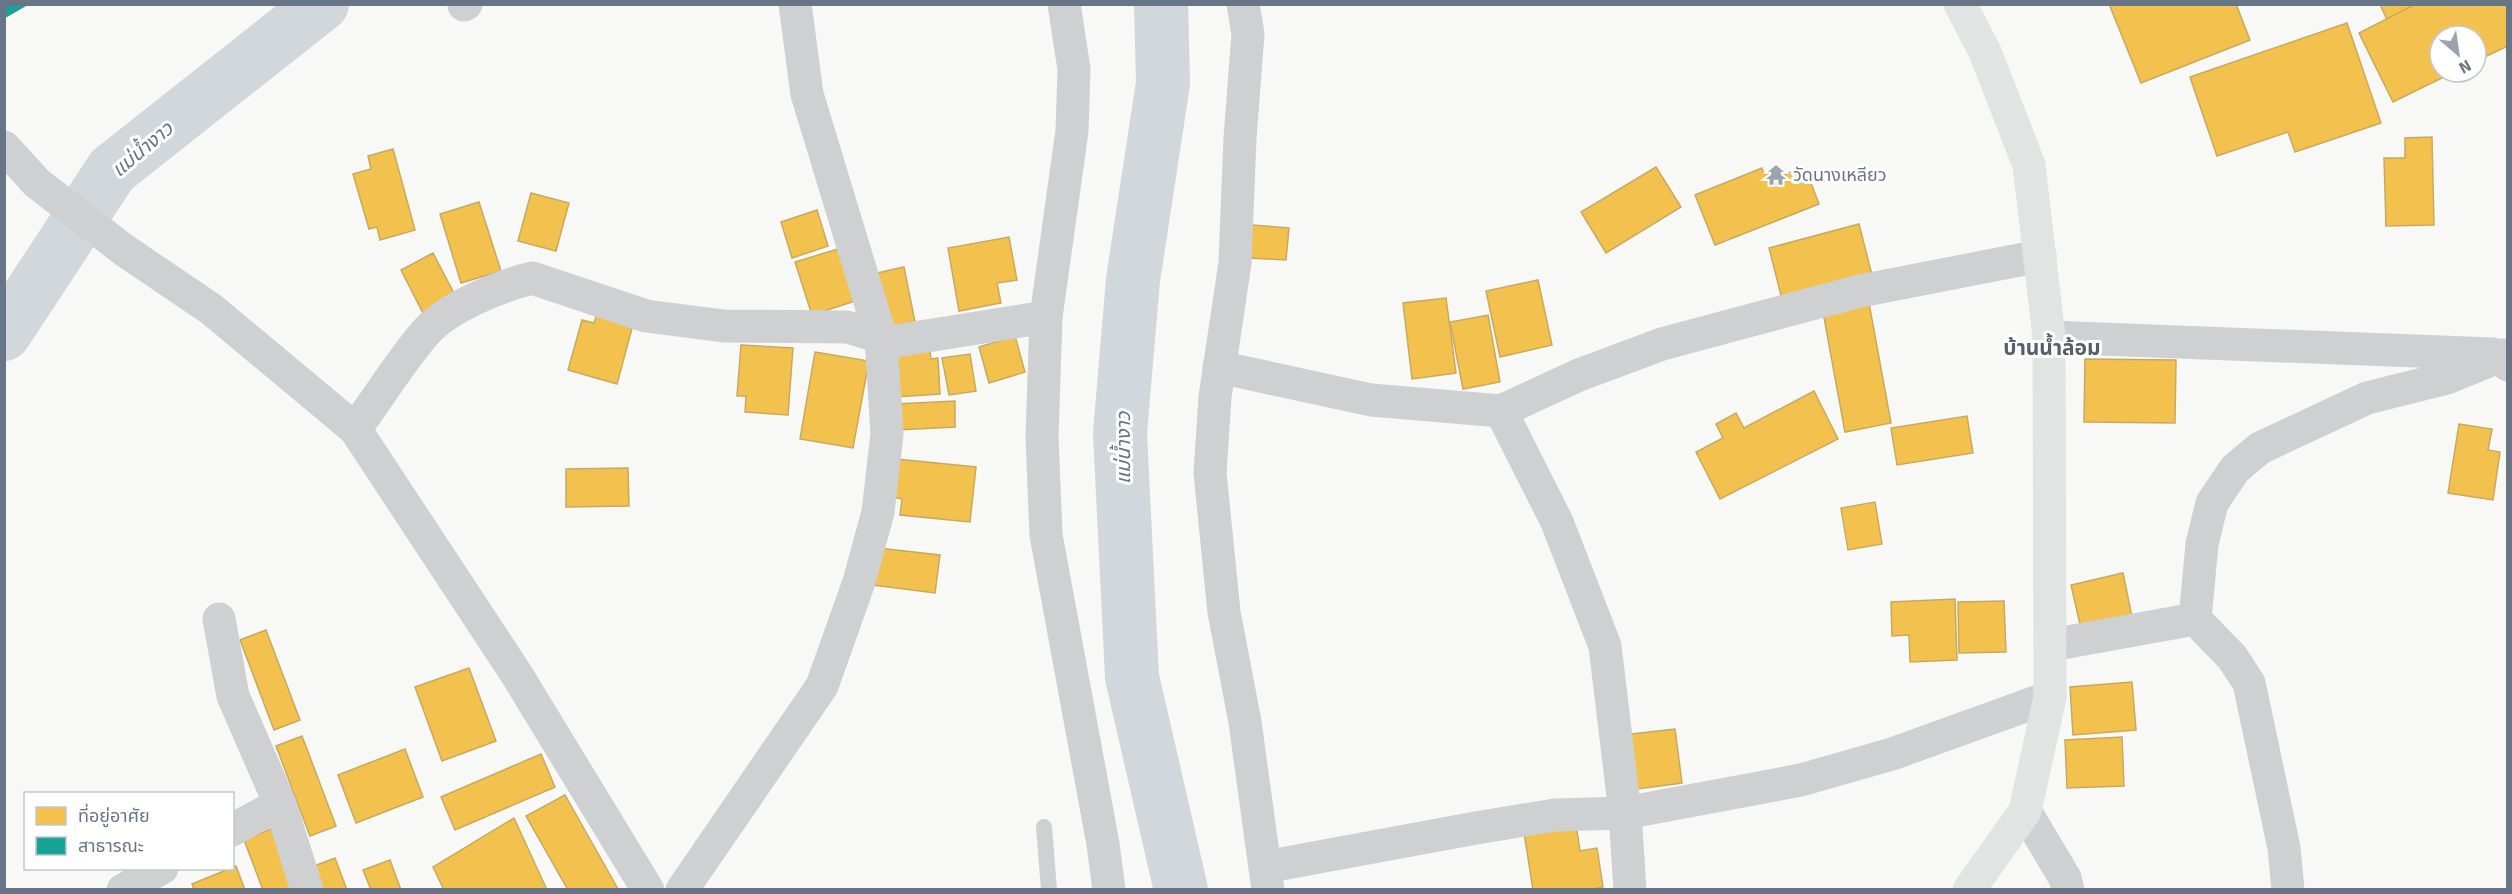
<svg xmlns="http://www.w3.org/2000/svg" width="2512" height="894" font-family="Signika,'Noto Sans Thai',sans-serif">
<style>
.homes{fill:#f2c14e;stroke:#c8aa5f;stroke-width:1.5}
.public{fill:#17a398;stroke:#2f9593;stroke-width:1.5}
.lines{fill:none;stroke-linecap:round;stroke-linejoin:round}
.river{stroke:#d2d7db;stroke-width:54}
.lane{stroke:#cfd0d2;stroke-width:16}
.street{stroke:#cfd0d2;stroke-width:33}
.secondary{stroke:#e2e3e3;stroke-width:33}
.labels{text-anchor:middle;stroke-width:6;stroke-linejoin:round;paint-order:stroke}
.poi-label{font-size:18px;fill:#677587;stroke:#fff;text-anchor:start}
.water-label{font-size:20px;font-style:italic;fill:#637683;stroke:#fff}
.quarter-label{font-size:21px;font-weight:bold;fill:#555f6c;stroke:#fff}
</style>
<rect width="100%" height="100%" fill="#f8f8f7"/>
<g class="homes">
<path d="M2109,4H2236L2250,40L2141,83Z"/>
<path d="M2380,4H2426L2388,22Z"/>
<path d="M2416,4H2508V46L2476,61V36H2440V72H2454L2393,102L2359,33Z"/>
<path d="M2347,23L2381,123L2295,152L2288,132L2217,156L2190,77Z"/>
<path d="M2432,137L2434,225L2386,226L2384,158H2405V138Z"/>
<path d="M393,149L415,230L380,240L377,227L369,229L353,174L371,169L368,156Z"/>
<path d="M1656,167L1681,207L1606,253L1581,212Z"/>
<path d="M1805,167L1819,204L1715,245L1695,195L1762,168L1764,174L1780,168L1783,175Z"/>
<path d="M531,193L569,203L556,251L518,241Z"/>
<path d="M479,202L501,271L461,283L440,214Z"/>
<path d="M817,210L828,246L792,258L781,222Z"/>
<path d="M1859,224L1873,279L1783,303L1769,248Z"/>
<path d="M1252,225L1289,228L1286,260L1250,258Z"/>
<path d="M1009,237L1017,280L997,283L1001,303L959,311L948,248Z"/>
<path d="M838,249L855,301L812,315L795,262Z"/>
<path d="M433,253L458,301L426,319L401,270Z"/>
<path d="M904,267L915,322L883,328L872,274Z"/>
<path d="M1538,280L1552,345L1500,357L1486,291Z"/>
<path d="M1446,298L1456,373L1412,379L1403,303Z"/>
<path d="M1869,303L1891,423L1845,432L1823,312Z"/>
<path d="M598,311L634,321L617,384L568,370L582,320L594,323Z"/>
<path d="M1488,315L1500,382L1463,389L1450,322Z"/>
<path d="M1015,336L1025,372L989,383L979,347Z"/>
<path d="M741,345L793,348L788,415L745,412L746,396H737Z"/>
<path d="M930,351L931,359L938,358L940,394L895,397L893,353Z"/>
<path d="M815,352L869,361L853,448L800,439Z"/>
<path d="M970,354L976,391L949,395L942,358Z"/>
<path d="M2085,359L2176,360L2175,423L2084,422Z"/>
<path d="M1814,391L1838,439L1720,499L1696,452L1723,438L1716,424L1736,413L1744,428Z"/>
<path d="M955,401V427L897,430L896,404Z"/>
<path d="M1967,416L1973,453L1897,465L1891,428Z"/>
<path d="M2459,424L2492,429L2488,450L2500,452L2493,500L2448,493Z"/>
<path d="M896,459L976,467L970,522L900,515L902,499L892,497Z"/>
<path d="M628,468L629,506L566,507V469Z"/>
<path d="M1875,502L1882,544L1848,550L1841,508Z"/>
<path d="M878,548L940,555L935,593L873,585Z"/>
<path d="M2123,573L2133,622L2082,633L2071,585Z"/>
<path d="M1955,599L1957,660L1910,662L1909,635L1892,636L1891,602Z"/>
<path d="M2004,601L2006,652L1959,653L1958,602Z"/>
<path d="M266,630L300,720L274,730L240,640Z"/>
<path d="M469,668L496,741L442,761L415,687Z"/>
<path d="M2132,682L2136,730L2073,735L2070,687Z"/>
<path d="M1675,729L1682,783L1630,790L1623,735Z"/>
<path d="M302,736L336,826L310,836L276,746Z"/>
<path d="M2122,737L2124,786L2067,788L2065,740Z"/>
<path d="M405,749L423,797L356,823L338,775Z"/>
<path d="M541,754L555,787L455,830L441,797Z"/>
<path d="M565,795L618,889L568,890L526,816Z"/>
<path d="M514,818L547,890H444L433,867Z"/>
<path d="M1575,818L1580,851L1597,848L1603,887L1587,890H1533L1523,826Z"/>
<path d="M271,829L293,890H263L244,840Z"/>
<path d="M335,858L347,890H317L309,868Z"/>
<path d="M390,860L401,890H371L363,870Z"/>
<path d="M236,866L245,890H194L192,884Z"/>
</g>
<path class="public" d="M4,4H28L4,18Z"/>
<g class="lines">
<g class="river">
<path d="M1161,4L1163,83L1133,280L1120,433L1132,677L1181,890"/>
<path d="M4,334L112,170L322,4"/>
</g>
<path class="lane" d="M1044,827L1049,890"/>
<g class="street">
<path d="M1064,4L1074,69L1072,131L1046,317L1042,437L1046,535L1103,844L1109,890"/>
<path d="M1243,4L1248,34L1240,138L1235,263L1215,397L1210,473L1224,612L1245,722L1268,890"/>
<path d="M464,5L466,4"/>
<path d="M4,147L37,183L124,250L211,309L355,429L517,675L648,890"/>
<path d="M2049,337L2493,354"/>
<path d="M1219,367L1371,400L1501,411L1579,375L1662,344L1860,291L2040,256"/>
<path d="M1501,411L1557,522L1605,646L1625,813L1630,890"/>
<path d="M355,429C378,399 401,360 426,332C448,307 500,286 532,278L646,316L724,326L847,327L895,341L1046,317"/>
<path d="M219,619L233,696L280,804L307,890"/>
<path d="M2051,645L2195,619"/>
<path d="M2025,811L2065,878L2068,890"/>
<path d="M232,830L280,804"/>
<path d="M1265,867L1476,828L1555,815L1625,813L1801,780L1892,754L2050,697"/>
<path d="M123,890L162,868"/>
<path d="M682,890L822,686L859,582L878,512L887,434L881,338L807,94L795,4"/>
<path d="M2288,890L2284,848L2249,683L2232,657L2195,619L2202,544L2212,503L2235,469L2260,448L2367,398L2447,378L2503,355L2508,365"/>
</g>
<path class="secondary" d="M1960,4L1985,52L2029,165L2049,337L2050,697L2025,811L1969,890"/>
</g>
<defs>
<g id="temple-bare" transform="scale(1.62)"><path d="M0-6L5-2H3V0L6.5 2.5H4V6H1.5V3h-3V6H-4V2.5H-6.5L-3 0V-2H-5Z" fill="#9aa3ae" stroke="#fff" stroke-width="2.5" paint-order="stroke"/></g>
</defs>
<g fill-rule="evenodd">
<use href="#temple-bare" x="1776" y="175"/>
</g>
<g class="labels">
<g class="poi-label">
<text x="1793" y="181">วัดนางเหลียว</text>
</g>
<g class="water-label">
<text transform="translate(142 149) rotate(-40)" y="7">แม่น้ำงาว</text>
<text transform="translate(1123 448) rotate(-90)" y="7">แม่น้ำงาว</text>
</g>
<g class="quarter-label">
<text x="2052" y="355">บ้านน้ำล้อม</text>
</g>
</g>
<rect width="2512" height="894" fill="none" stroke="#677587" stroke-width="12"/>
<rect x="24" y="792" width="210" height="78" fill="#ffffff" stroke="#c2c8cf" stroke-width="1.5"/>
<rect x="36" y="807" width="30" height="18" fill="#f2c14e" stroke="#c2c8cf" stroke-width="1.5"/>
<text x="78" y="822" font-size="18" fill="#677587">ที่อยู่อาศัย</text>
<rect x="36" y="837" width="30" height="18" fill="#17a398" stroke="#c2c8cf" stroke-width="1.5"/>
<text x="78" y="852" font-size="18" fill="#677587">สาธารณะ</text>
<g transform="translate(2458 54) rotate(151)"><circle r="28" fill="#ffffff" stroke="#c2c8cf" stroke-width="1.5"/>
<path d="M0-4.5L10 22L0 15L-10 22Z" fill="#9aa3ae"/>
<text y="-9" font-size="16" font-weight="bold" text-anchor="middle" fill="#677587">N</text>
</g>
</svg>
